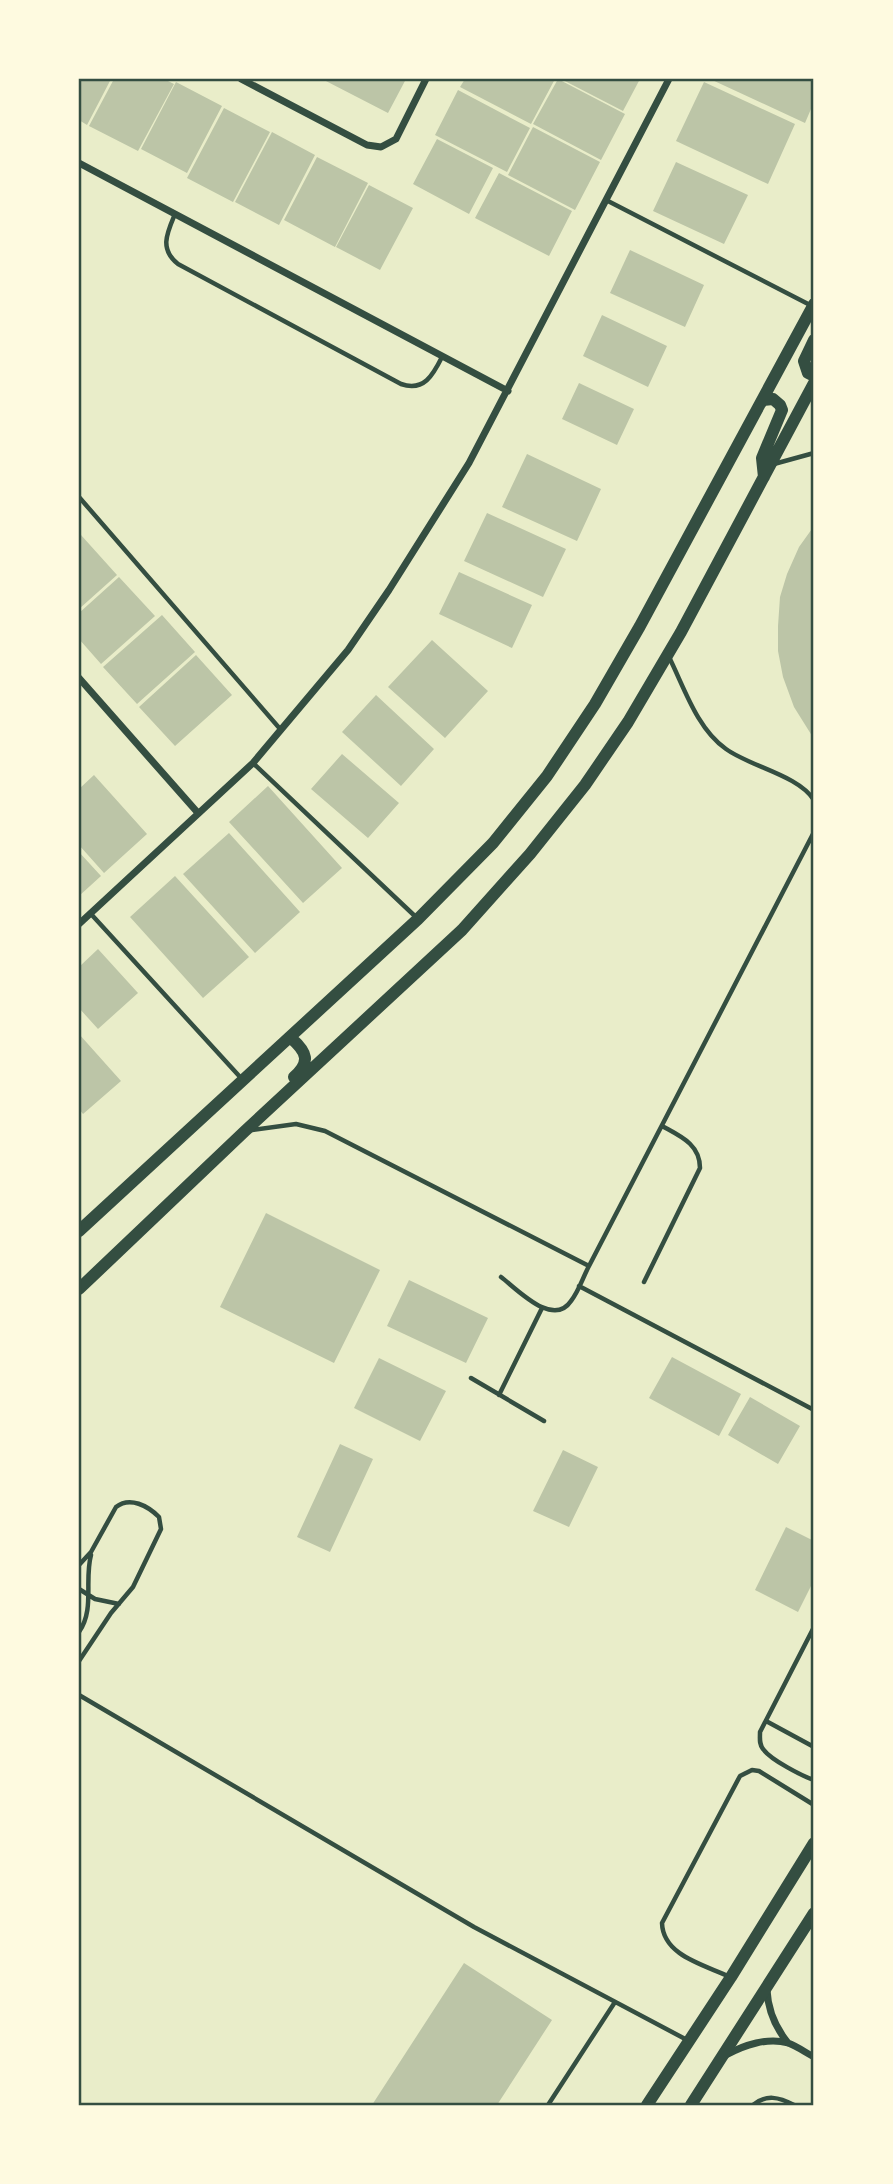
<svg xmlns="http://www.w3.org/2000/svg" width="893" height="2184" font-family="'Alegreya Sans',sans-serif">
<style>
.building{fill:#bcc5a7}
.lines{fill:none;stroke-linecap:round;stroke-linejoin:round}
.service{stroke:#344e41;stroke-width:4.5}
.minor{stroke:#344e41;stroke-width:7}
.tertiary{stroke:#344e41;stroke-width:12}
.secondary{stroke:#344e41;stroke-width:12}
.neatline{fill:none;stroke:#344e41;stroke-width:2.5}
</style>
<rect width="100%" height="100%" fill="#e9edc9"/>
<path class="building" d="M 79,79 L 111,79 L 87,125 L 79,120 Z
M 114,79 L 164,79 L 174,84 L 138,151 L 89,126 Z
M 322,79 L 406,79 L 388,113 Z
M 465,79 L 555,79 L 531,124 L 460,87 Z
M 558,79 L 625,114 L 601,160 L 533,124 Z
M 561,79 L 640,79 L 623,111 Z
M 710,79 L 814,79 L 814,102 L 805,123 Z
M 176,82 L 222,106 L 187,173 L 141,149 Z
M 704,82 L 795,124 L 768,184 L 676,141 Z
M 458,90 L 530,128 L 507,172 L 435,135 Z
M 224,108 L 270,132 L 233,202 L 187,178 Z
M 533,127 L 600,162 L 575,210 L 508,175 Z
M 272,132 L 315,155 L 279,225 L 235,202 Z
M 437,139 L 493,168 L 469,214 L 413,184 Z
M 317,157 L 368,183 L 335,247 L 284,220 Z
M 676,162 L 748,195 L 724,244 L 653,211 Z
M 499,173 L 572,211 L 549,256 L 475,218 Z
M 369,185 L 413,208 L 380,270 L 336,247 Z
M 630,250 L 704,285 L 685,327 L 610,293 Z
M 602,315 L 667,346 L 648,387 L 583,356 Z
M 579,383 L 634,409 L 617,445 L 562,419 Z
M 527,454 L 601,489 L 577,541 L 502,507 Z
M 487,513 L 566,549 L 543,597 L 464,561 Z
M 814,526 L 814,739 L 794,707 L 783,677 L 778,651 L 778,626 L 780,597 L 787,574 L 799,547 Z
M 81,535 L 117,575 L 79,609 L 79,537 Z
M 459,572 L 532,605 L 512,648 L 439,614 Z
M 119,577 L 155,616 L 101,664 L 79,639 L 79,613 Z
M 162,615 L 195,652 L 137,704 L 103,667 Z
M 432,640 L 488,691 L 445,738 L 388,687 Z
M 196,655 L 232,695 L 175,746 L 139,707 Z
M 376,695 L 434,749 L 401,786 L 342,732 Z
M 342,754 L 399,803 L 368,838 L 311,789 Z
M 94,775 L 147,834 L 104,873 L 79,845 L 79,789 Z
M 268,786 L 342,868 L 303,903 L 229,822 Z
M 229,833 L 300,912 L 255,953 L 183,874 Z
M 79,852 L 101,876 L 79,896 Z
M 175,876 L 249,957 L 203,998 L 130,917 Z
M 98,949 L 138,993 L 98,1029 L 79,1008 L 79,967 Z
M 79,1034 L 121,1081 L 83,1114 L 79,1109 Z
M 266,1213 L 380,1270 L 334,1363 L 220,1307 Z
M 409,1280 L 488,1318 L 466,1363 L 387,1326 Z
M 672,1357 L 741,1394 L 719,1436 L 649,1398 Z
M 379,1358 L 446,1391 L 420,1441 L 354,1408 Z
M 750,1397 L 800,1426 L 778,1464 L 728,1435 Z
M 340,1444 L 373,1459 L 330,1552 L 297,1537 Z
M 563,1450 L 598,1467 L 569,1527 L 533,1511 Z
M 786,1527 L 814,1541 L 814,1580 L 798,1612 L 755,1590 Z
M 464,1963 L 552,2020 L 497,2105 L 372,2105 Z"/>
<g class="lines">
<path class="service" d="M 606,200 L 812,306
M 175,214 C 167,233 159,249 178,264 L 401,384 C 424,392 433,375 442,357
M 774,464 L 814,453
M 79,497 L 281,730
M 669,657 C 684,687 697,729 726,749 C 751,767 798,775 814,800
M 253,763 L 418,919
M 91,914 L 241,1078
M 252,1130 L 296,1124 L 325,1131 L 589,1266 L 814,832
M 501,1277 C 517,1289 553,1328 571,1301 C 579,1291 583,1277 589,1266
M 644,1282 L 700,1168 C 700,1144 680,1136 662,1126
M 579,1286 L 814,1410
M 471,1378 L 544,1421
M 499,1395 L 542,1308
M 79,1565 L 91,1552 L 116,1507 C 130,1496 148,1506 159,1517 L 161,1529 L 133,1587 L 111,1613 L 79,1661
M 79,1589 L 95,1599 L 119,1604
M 814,1627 L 760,1732 C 760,1739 759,1744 763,1749 C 771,1760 802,1776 814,1780
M 79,1632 C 95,1609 84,1581 91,1555
M 79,1695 L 474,1927 L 689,2041
M 766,1721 L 814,1747
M 814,1748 L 814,1767
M 730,1977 C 705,1965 663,1956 662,1923 L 740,1776 L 752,1770 L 759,1771 L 814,1805
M 548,2105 L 615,2002
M 753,2105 C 766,2094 779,2097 794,2105"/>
<path class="minor" d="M 241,79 L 367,145 L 381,147 L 396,139 L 426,79
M 79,163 L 508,391
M 79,678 L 198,813
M 79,924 L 253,763 L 348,650 L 389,590 L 469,463 L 669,79
M 767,1990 C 768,2011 775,2027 788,2043
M 726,2055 C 744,2045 768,2037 788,2043 C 797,2046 806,2053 814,2057"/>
<path class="tertiary" d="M 647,2105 L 731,1977 L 814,1843
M 691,2105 L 814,1913"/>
<path class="secondary" d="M 814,340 L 804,361 L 808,373 L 814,376
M 760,404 L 763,400 L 773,399 L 780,405 L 782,410 L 762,458 L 764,477
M 291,1038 C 307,1052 311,1062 294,1077
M 79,1231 L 418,919 L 493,843 L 547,776 L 595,704 L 640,626 L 814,304
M 79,1289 L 245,1131 L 462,930 L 530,854 L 585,785 L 628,722 L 681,632 L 814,383"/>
</g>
<rect width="893" height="2184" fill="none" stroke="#fefae0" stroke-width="161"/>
<rect x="80" y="80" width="732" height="2024" class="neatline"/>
</svg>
